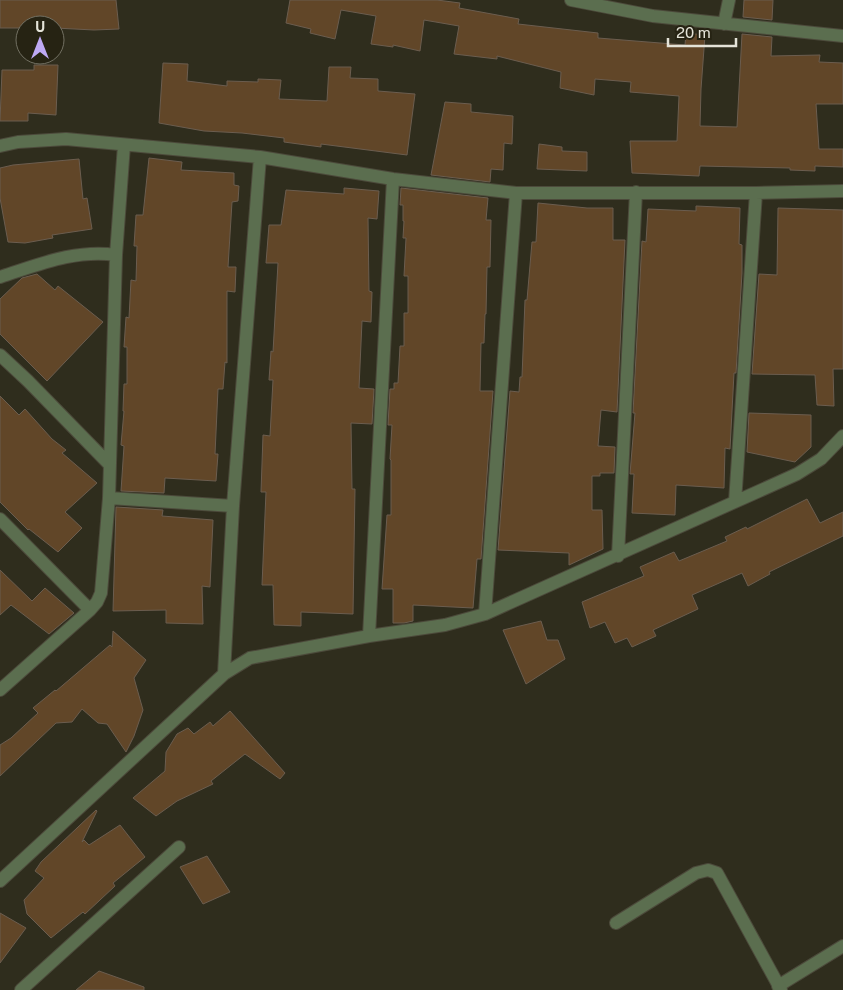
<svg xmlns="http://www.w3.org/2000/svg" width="843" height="990" font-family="'Public Sans',sans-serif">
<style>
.building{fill:#614628;stroke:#6b5d4f}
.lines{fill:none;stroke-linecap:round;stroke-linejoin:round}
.service-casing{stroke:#4c4a3b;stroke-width:14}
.minor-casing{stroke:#4c4a3b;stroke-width:14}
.service{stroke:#5b6e4f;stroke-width:12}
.minor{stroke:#5b6e4f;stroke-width:12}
</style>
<rect width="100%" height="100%" fill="#2f2d1d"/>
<path class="building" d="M 0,0 L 116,0 L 119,29 L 94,30 L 55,28 L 55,25 L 25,25 L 25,28 L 0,28 Z
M 290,0 L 437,0 L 460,3 L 459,8 L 519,19 L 518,24 L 598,33 L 598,38 L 685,45 L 686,33 L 705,35 L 701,89 L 700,126 L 737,127 L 742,34 L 772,37 L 771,56 L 820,55 L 819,62 L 843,63 L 843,104 L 816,104 L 819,149 L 843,149 L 843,167 L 815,166 L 815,171 L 790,170 L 790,168 L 700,166 L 699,176 L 632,173 L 630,141 L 677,141 L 679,96 L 630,92 L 631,82 L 595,79 L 594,95 L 560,88 L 561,72 L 497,56 L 497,59 L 454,54 L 459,26 L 424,20 L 420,51 L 393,45 L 393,47 L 371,44 L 376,16 L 341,10 L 335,39 L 310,33 L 311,29 L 286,23 Z
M 744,0 L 773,0 L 772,20 L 743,17 Z
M 163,63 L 188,64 L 187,81 L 227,86 L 227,81 L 258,82 L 258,79 L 281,80 L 279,99 L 327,101 L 329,67 L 351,67 L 350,78 L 378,79 L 378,91 L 415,94 L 407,155 L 321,144 L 321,147 L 284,142 L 284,138 L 242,133 L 204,131 L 159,123 Z
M 34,65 L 58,65 L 56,115 L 28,113 L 28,121 L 0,121 L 2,70 L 34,70 Z
M 445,102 L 471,104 L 471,112 L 513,116 L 512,144 L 504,143 L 503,170 L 491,169 L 490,182 L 431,175 Z
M 539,144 L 562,147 L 562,151 L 587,152 L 587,171 L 537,169 Z
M 149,158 L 182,162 L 181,170 L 234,173 L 234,185 L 239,186 L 238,201 L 232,202 L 228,267 L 236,267 L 235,292 L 227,291 L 227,363 L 225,362 L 223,389 L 218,389 L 215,454 L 218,454 L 216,481 L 165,478 L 164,493 L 121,491 L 124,446 L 121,445 L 124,411 L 123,411 L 124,384 L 127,384 L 127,347 L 124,347 L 126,317 L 129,318 L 131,280 L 136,281 L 137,246 L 134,246 L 136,215 L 143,215 Z
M 79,159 L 83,199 L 87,198 L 92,229 L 52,235 L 53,238 L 25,243 L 8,242 L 0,198 L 0,168 L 13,165 Z
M 344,188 L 379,191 L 377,219 L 368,218 L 369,291 L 372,292 L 371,322 L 362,321 L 359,388 L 374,389 L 372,424 L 351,423 L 352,489 L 355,489 L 353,614 L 301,612 L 301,626 L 274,625 L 273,585 L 262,585 L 266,492 L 261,492 L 263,435 L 270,436 L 273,380 L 269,380 L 271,351 L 273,352 L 278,263 L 266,263 L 269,225 L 281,225 L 286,190 L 344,194 Z
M 401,188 L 488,198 L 486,220 L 491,220 L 490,267 L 487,267 L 486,314 L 485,314 L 484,343 L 481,343 L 480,391 L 493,391 L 481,559 L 477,559 L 473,608 L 413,605 L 413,621 L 404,623 L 393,623 L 393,589 L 382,589 L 387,515 L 391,515 L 391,460 L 390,459 L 392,425 L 388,425 L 390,389 L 394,389 L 394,383 L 398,383 L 400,346 L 404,346 L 404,313 L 408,313 L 408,276 L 404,276 L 406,238 L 403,238 L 404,221 L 403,221 L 403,205 L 400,205 Z
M 538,203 L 587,208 L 613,208 L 613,240 L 625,240 L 617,412 L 601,410 L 598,446 L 615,447 L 614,473 L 600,473 L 600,476 L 592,476 L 592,510 L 602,510 L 603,549 L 569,565 L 569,553 L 498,550 L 510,391 L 519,392 L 520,377 L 522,377 L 525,300 L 527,300 L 532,242 L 536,242 Z
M 696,206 L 740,208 L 739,244 L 742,245 L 742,273 L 736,373 L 734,373 L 730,449 L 725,448 L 724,488 L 676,485 L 675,515 L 632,513 L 634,474 L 630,474 L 635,413 L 633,413 L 642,241 L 646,242 L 648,209 L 696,211 Z
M 778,208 L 843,210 L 843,369 L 833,369 L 834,406 L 817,405 L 815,375 L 752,374 L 759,274 L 777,275 Z
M 37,274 L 55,290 L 58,286 L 103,322 L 47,381 L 0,334 L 0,299 L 22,278 Z
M 0,396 L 19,415 L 25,409 L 52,439 L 66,450 L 62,453 L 97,483 L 65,512 L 82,528 L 58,552 L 29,529 L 28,530 L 0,502 Z
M 749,413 L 811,415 L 811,447 L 795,462 L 747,452 Z
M 807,499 L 820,523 L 843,512 L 843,536 L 769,572 L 770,574 L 748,586 L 742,573 L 692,595 L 698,609 L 653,630 L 656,636 L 632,647 L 627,638 L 615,643 L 605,622 L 590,628 L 582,602 L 644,576 L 640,567 L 674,552 L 679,561 L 727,541 L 725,537 L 746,527 L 747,529 Z
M 116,507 L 163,510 L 162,516 L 213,520 L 210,587 L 202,586 L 203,624 L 166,623 L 166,610 L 113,611 Z
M 0,570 L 32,601 L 45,588 L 74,613 L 49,634 L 11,605 L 0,615 Z
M 541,621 L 547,640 L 558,640 L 565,659 L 526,684 L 503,630 Z
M 113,631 L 146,660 L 134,678 L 143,710 L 134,736 L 126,752 L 107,724 L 98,723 L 82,709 L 72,722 L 56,723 L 0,776 L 0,745 L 11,738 L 38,713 L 33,708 L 55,690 L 56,691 L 110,645 L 112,647 Z
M 230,711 L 285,773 L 280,779 L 245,754 L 211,781 L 213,784 L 177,801 L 156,816 L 133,798 L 165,771 L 166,752 L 177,734 L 188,728 L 194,734 L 210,722 L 213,726 Z
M 96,810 L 97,811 L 82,842 L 84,840 L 89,845 L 120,825 L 145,857 L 113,883 L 115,886 L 85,914 L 83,912 L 51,938 L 27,914 L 24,900 L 44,878 L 35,871 L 41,862 Z
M 207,856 L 230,892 L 203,904 L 180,867 Z
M 0,913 L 26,928 L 0,963 Z
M 99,971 L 144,987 L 144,990 L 76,990 Z"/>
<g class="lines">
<g class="service-casing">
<path id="service" d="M 778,986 L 843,946"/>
</g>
<g class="minor-casing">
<path id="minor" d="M 571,0 L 653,16 L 843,36
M 724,24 L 729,0
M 0,146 L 18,142 L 66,139 L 260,157 L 393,179 L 516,193 L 756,193 L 843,191
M 0,277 C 38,265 75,249 116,255
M 0,355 L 28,381 L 110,465
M 109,498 L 233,506
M 735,502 L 756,193
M 0,519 L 90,610
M 618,556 L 636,192
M 485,614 L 516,193
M 369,636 L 393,179
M 224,674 L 233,506 L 260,157
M 0,690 L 90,610 L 97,602 L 101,593 L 109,498 L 116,255 L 124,145
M 0,881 L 224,674 L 250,658 L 369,636 L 445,625 L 485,614 L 797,474 L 821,459 L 843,436
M 616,923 L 696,873 L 708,870 L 717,873 L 781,990
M 21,990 L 179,847"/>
</g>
<use href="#service" class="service"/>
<use href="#minor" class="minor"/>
</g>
<g transform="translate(40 40)"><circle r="24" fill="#262313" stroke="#727062"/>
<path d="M0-4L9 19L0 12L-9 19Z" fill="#bea9f4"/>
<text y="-8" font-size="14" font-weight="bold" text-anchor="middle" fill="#e4e3d8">U</text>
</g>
<path d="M668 38v8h68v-8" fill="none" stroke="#e4e3d8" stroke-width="2.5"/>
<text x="676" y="38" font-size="15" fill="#e4e3d8" stroke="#262313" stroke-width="4" paint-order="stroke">20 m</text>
</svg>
